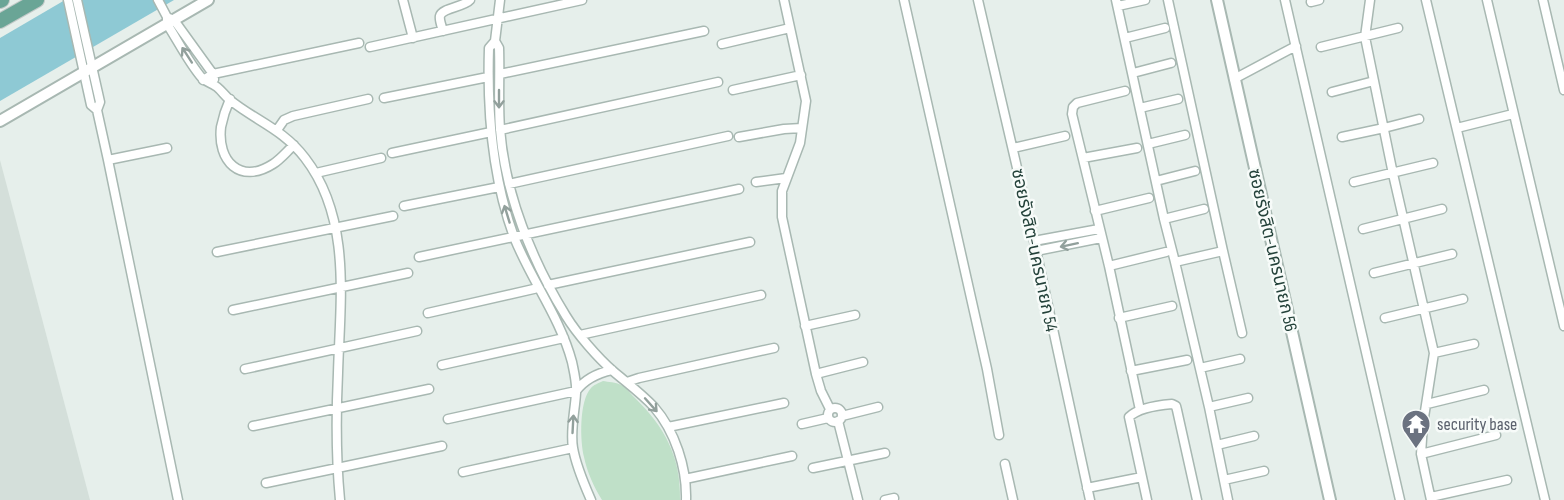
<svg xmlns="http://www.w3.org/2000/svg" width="1564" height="500" font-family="'Sofia Sans Condensed','Noto Sans Thai',sans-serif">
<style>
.built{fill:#d4dfda}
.green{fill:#bfe0c8}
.water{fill:#8ec9d4}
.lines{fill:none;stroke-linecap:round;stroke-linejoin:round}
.minor-casing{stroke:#a8b8b2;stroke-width:11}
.tertiary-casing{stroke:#a8b8b2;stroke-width:14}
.primary-casing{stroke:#c2cac8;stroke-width:16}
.minor{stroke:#fff;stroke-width:8}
.tertiary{stroke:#fff;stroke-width:10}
.primary{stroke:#6aa596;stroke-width:14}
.oneway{stroke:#92a09c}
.labels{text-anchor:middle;stroke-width:5;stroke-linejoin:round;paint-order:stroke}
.street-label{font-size:18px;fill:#24423a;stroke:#f7fbf9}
.worship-label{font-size:18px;fill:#5b616d;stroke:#f7fbf9;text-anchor:start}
</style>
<rect width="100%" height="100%" fill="#e6efeb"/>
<path class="built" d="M 0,160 L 90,500 L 0,500 Z"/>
<path class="green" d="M 603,381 C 608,382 616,382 621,385 C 626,387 630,393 634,397 C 665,427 681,457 680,500 L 602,500 C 594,487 587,472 584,457 C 580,441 579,401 591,388 C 593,385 599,383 603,381 Z"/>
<path class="water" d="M 65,0 L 174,0 L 0,101 L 0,38 Z"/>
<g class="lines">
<g class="minor-casing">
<path id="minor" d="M 68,0 L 91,105 L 97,110
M 77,0 L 100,102 L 97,110 L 108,160 L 178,500
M 158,0 L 167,17 L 167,24 C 178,41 189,63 202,78 C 206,82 212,83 217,87 C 222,91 225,96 230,100 C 256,121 283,129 305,158 C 352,219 340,301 338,373 C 336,415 336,458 340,500
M 403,0 L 413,38
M 500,0 L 495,41 L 499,48 C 500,75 498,102 500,129 C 505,194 532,261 566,316 C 577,334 598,358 613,371 C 627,383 642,394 654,407 C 675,431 687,468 686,500
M 784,0 L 806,101 L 800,143 L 782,191 L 782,217 L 816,374 L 821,391 L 830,409
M 904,0 L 987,369 L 999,435
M 978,0 L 1034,241 L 1090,500
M 1116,0 L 1164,219 L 1175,262
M 1168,0 L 1223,251 L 1175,262 L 1209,407 L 1228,500
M 1285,0 L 1400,500
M 1370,0 L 1365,37 L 1393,174 L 1434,353 L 1423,424 L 1421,454 L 1431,500
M 1426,0 L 1545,500
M 1487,0 L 1564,326
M 1543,0 L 1564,90
M 1311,2 L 1319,0
M 1118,6 L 1145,0
M 169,18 L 174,20 L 213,74 L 214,79
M 443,31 C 442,27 439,20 440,16 C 442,8 464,7 470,0
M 1125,38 L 1165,28
M 495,41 L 489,48 C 487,112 492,177 514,237 C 531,280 560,317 572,362 C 574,372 577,383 576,393 C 575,411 570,430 573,448 C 576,466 584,484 591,500
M 722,44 L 790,28
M 370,47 L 582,0
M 1321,47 L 1398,28
M 1133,73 L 1171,63
M 500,74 L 704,31
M 1234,79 L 1296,46
M 203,80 L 213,74 L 359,43
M 733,90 L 801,75
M 1125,91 L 1077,103 L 1073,107 L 1072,114 L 1109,266 L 1140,410
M 1332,92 L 1374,81
M 384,98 L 488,77
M 230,99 C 226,108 223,117 221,127 C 217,161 240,185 273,164 C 281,159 287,151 294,145
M 1140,108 L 1178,99
M 1457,128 L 1513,114
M 277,130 L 284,120 L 293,116 L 368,99
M 500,130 L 718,82
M 739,137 L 784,129 L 802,128
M 1342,137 L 1384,128 L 1419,119
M 1148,144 L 1185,135
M 1013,148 L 1065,136
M 392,153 L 491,132
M 1083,158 L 1137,148
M 108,160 L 167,148
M 316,173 L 381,158
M 1156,181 L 1195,171
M 756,182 L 786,178
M 1354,182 L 1433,163
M 509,184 L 728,136
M 404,206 L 499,187
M 1095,211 L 1149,198
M 1164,219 L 1204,209
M 1363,229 L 1442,209
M 1034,241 L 1099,229
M 1036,251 L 1101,238
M 1223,251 L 1242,333
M 217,252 L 393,216
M 419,257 L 739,189
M 1109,266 L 1166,252
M 1374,273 L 1452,254
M 548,285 L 750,242
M 233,310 L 408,273
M 428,313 L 538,288
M 1119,318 L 1172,306
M 1385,318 L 1463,299
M 805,326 L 855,315
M 580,335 L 761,295
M 1434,353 L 1474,344
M 442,365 L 564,338
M 1200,368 L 1240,359
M 245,369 L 417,331
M 1131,371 L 1187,360
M 816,374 L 863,362
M 627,382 L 639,378 L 774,348
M 1427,404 L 1484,390
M 1209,407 L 1248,398
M828 415a7 7 0 1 1 14 0a7 7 0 1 1-14 0Z
M 842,416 L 878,407
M 448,419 L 576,391 C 585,379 598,373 612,370
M 838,421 L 858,500
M 802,424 L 828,418
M 253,426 L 429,389
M 668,427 L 784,403
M 1217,445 L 1254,436
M 1421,454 L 1496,435
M 1005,464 L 1013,500
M 813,468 L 885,453
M 463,472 L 573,448
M 685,479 L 792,456
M 1224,480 L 1264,471
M 266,483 L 442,446
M 1087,488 L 1142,477
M 1431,497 L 1507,480
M 885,500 L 894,498
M 1147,500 L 1129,417 C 1138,408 1160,405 1172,404 L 1176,406 L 1177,410 L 1197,500"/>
</g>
<g class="tertiary-casing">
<path id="tertiary" d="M 1217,0 L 1330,500
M 0,121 L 208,0"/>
</g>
<g class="primary-casing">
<path id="primary" d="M 0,1 L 2,0
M 0,21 L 37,0"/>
</g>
<use href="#minor" class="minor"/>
<use href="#tertiary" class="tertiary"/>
<use href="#primary" class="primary"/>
</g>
<defs><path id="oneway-shaft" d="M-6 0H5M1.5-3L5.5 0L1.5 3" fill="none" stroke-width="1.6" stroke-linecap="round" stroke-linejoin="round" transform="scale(1.5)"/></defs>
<g class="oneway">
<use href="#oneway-shaft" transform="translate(187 55) rotate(-123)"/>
<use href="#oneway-shaft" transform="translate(499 99) rotate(90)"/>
<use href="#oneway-shaft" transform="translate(507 214) rotate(-107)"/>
<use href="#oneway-shaft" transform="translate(1069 245) rotate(168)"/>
<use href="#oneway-shaft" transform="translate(651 405) rotate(48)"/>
<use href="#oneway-shaft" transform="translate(573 424) rotate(-87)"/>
</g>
<defs>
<g id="temple-pin" transform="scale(1.5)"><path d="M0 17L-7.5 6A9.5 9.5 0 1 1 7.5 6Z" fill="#6b7280" stroke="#f7fbf9"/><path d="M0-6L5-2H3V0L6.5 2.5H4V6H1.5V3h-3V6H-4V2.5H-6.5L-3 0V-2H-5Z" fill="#fff"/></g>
</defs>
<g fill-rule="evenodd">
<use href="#temple-pin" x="1416" y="424"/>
</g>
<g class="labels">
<g class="street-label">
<text transform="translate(1035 250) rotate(78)" y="6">ซอยรังสิต-นครนายก 54</text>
<text transform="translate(1273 250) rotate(77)" y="6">ซอยรังสิต-นครนายก 56</text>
</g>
<g class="worship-label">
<text x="1437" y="430">security base</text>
</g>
</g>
</svg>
